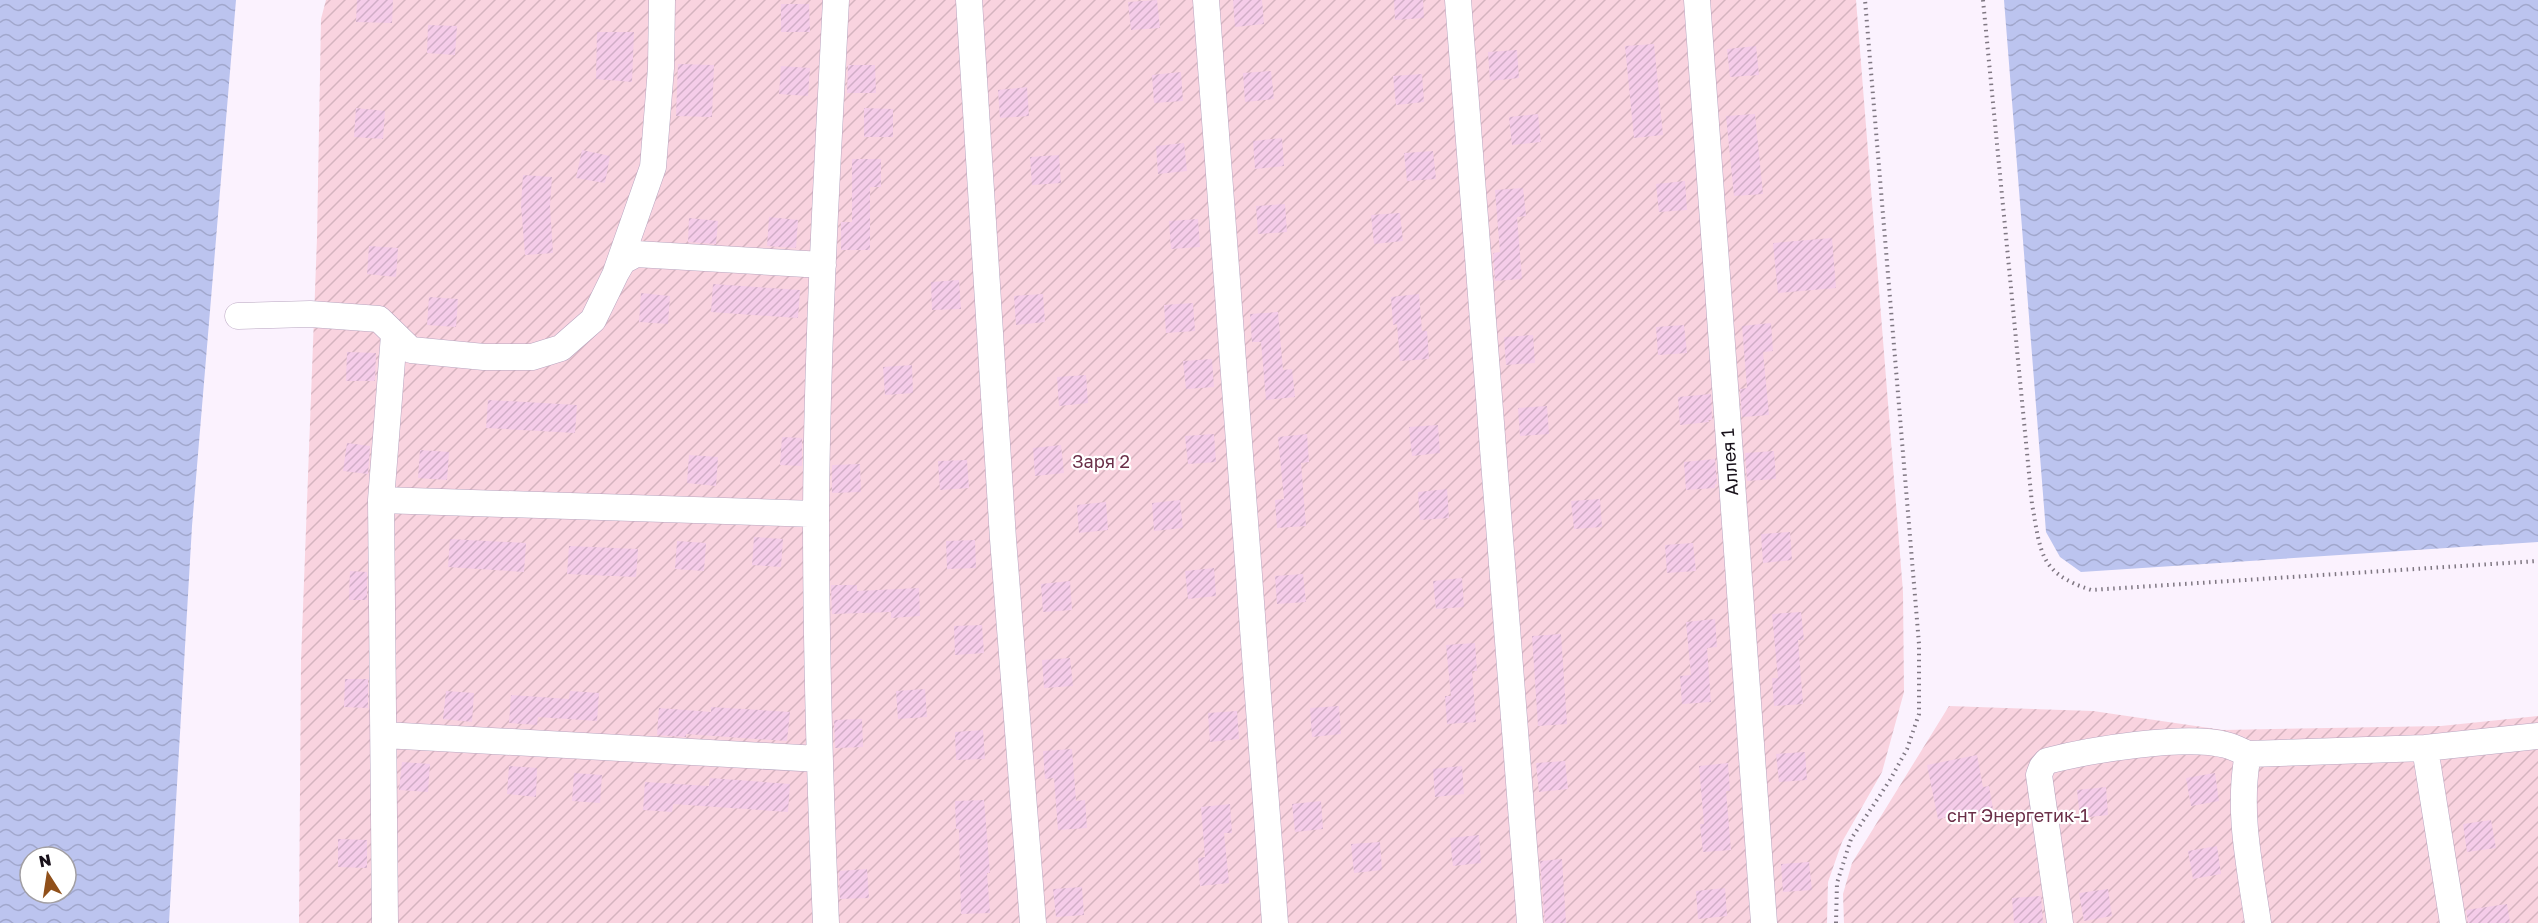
<svg xmlns="http://www.w3.org/2000/svg" width="2538" height="923" font-family="'Golos Text',sans-serif">
<style>
.garden{fill:url(#garden-furrows)}
.water{fill:url(#water-waves);fill-rule:evenodd}
.building{fill:url(#building-hatch)}
.lines{fill:none;stroke-linecap:round;stroke-linejoin:round}
.minor-casing{stroke:#b8a5c0;stroke-width:27}
.path{stroke:#7f7782;stroke-width:4;stroke-dasharray:1.5 4.5;stroke-linecap:butt}
.minor{stroke:#fff;stroke-width:26}
.labels{text-anchor:middle;stroke-width:4.5;stroke-linejoin:round;paint-order:stroke}
.park-label{font-size:18px;fill:#6b2f48;stroke:#fff}
.street-label{font-size:18px;fill:#171019;stroke:#fff}
</style>
<defs>
<pattern id="garden-furrows" width="10" height="10" patternUnits="userSpaceOnUse" patternTransform="scale(1.5)"><rect width="10" height="10" fill="#f9d3df"/><path d="M-1 1l2-2M0 10L10 0M9 11l2-2" fill="none" stroke="#d5b4bf"/></pattern>
<pattern id="water-waves" width="16" height="10" patternUnits="userSpaceOnUse" patternTransform="scale(1.5)"><rect width="16" height="10" fill="#bcc4ef"/><path d="M0 5q4-4 8 0t8 0" fill="none" stroke="#a1a7cc"/></pattern>
<pattern id="building-hatch" width="6" height="6" patternUnits="userSpaceOnUse" patternTransform="scale(1.5)"><rect width="6" height="6" fill="#f5cce9"/><path d="M-1 1l2-2M0 6l6-6M5 7l2-2" fill="none" stroke="#d1aec7"/></pattern>
</defs>
<rect width="100%" height="100%" fill="#fbf2fe"/>
<path class="garden" d="M 326,0 L 1856,0 L 1903,592 L 1904,692 L 1882,772 L 1842,842 L 1828,882 L 1827,923 L 299,923 L 301,661 L 317,238 L 321,19 Z
M 1949,706 L 2093,711 L 2223,730 L 2441,726 L 2538,716 L 2538,923 L 1844,923 L 1843,894 L 1852,863 Z"/>
<path class="water" d="M 0,0 L 236,0 L 192,526 L 169,923 L 0,923 ZM 30,857 L 66,857 L 66,893 L 30,893 Z
M 2004,0 L 2538,0 L 2538,542 L 2081,572 L 2060,557 L 2046,532 Z"/>
<path class="building" d="M 357,0 L 393,0 L 392,23 L 356,22 Z
M 1157,0 L 1160,28 L 1131,30 L 1128,2 Z
M 1233,0 L 1262,0 L 1264,24 L 1235,27 Z
M 1394,0 L 1423,0 L 1424,18 L 1395,20 Z
M 781,4 L 809,4 L 810,32 L 781,32 Z
M 428,25 L 457,26 L 455,55 L 427,53 Z
M 597,32 L 634,32 L 632,82 L 596,79 Z
M 1654,44 L 1663,135 L 1634,138 L 1625,46 Z
M 1756,46 L 1759,75 L 1730,77 L 1727,49 Z
M 1517,50 L 1519,78 L 1490,81 L 1488,52 Z
M 678,64 L 714,65 L 712,117 L 676,116 Z
M 848,65 L 875,65 L 876,93 L 847,93 Z
M 781,66 L 810,68 L 808,96 L 779,94 Z
M 1271,71 L 1274,99 L 1245,102 L 1243,73 Z
M 1181,72 L 1183,101 L 1154,103 L 1152,75 Z
M 1422,74 L 1424,102 L 1396,105 L 1393,76 Z
M 1027,87 L 1029,116 L 1000,118 L 998,90 Z
M 356,108 L 385,111 L 383,139 L 354,137 Z
M 864,108 L 893,109 L 893,137 L 864,137 Z
M 1538,114 L 1541,142 L 1512,145 L 1509,117 Z
M 1755,114 L 1763,194 L 1734,196 L 1726,116 Z
M 1282,138 L 1284,166 L 1255,169 L 1253,141 Z
M 1184,143 L 1187,171 L 1158,174 L 1156,146 Z
M 582,150 L 610,156 L 605,183 L 576,178 Z
M 1433,151 L 1436,179 L 1407,181 L 1404,153 Z
M 1059,155 L 1061,183 L 1032,185 L 1030,157 Z
M 852,159 L 881,159 L 881,187 L 870,187 L 870,250 L 841,250 L 841,222 L 852,222 Z
M 523,175 L 552,177 L 550,206 L 553,253 L 525,255 L 521,205 Z
M 1685,181 L 1687,210 L 1659,212 L 1656,184 Z
M 1523,188 L 1526,216 L 1517,217 L 1522,279 L 1495,281 L 1493,253 L 1500,252 L 1495,190 Z
M 1285,204 L 1287,232 L 1258,234 L 1256,206 Z
M 1400,213 L 1403,241 L 1374,244 L 1371,215 Z
M 769,217 L 798,220 L 796,248 L 767,246 Z
M 689,218 L 718,221 L 716,244 L 688,242 Z
M 1198,219 L 1200,247 L 1171,249 L 1169,221 Z
M 1832,238 L 1836,288 L 1778,293 L 1773,243 Z
M 369,246 L 398,248 L 396,277 L 367,274 Z
M 959,280 L 961,309 L 932,310 L 931,282 Z
M 713,284 L 800,290 L 798,318 L 711,312 Z
M 641,293 L 670,296 L 668,324 L 639,322 Z
M 1043,294 L 1045,322 L 1016,325 L 1014,296 Z
M 1419,294 L 1422,331 L 1427,331 L 1429,359 L 1400,361 L 1397,324 L 1393,325 L 1391,297 Z
M 429,297 L 458,299 L 456,327 L 427,325 Z
M 1193,303 L 1195,331 L 1166,333 L 1164,305 Z
M 1278,312 L 1283,370 L 1292,369 L 1295,397 L 1266,400 L 1261,342 L 1252,342 L 1250,314 Z
M 1771,323 L 1773,351 L 1763,352 L 1769,415 L 1742,417 L 1740,389 L 1747,388 L 1742,326 Z
M 1684,325 L 1687,353 L 1658,355 L 1656,327 Z
M 1533,335 L 1535,363 L 1506,365 L 1504,337 Z
M 347,352 L 376,353 L 375,381 L 346,381 Z
M 1212,359 L 1214,387 L 1186,389 L 1183,361 Z
M 912,365 L 913,393 L 885,395 L 883,367 Z
M 1086,375 L 1088,403 L 1059,406 L 1057,377 Z
M 1711,394 L 1712,420 L 1708,420 L 1709,422 L 1680,425 L 1678,397 Z
M 488,400 L 577,405 L 575,433 L 486,428 Z
M 1547,406 L 1549,434 L 1520,436 L 1518,408 Z
M 1438,425 L 1440,453 L 1412,456 L 1409,427 Z
M 1214,434 L 1216,462 L 1188,464 L 1185,436 Z
M 1307,434 L 1309,462 L 1301,463 L 1306,526 L 1277,528 L 1275,500 L 1284,499 L 1278,437 Z
M 782,437 L 802,438 L 802,466 L 780,465 Z
M 347,443 L 370,446 L 368,474 L 343,471 Z
M 1061,445 L 1064,473 L 1035,476 L 1033,448 Z
M 420,450 L 449,452 L 447,480 L 418,478 Z
M 1774,451 L 1776,479 L 1747,481 L 1745,453 Z
M 689,455 L 718,457 L 716,486 L 687,483 Z
M 1715,459 L 1717,484 L 1715,484 L 1715,488 L 1686,490 L 1684,462 Z
M 967,460 L 969,488 L 940,490 L 938,461 Z
M 860,464 L 861,492 L 832,493 L 832,465 Z
M 1447,489 L 1449,518 L 1420,520 L 1418,492 Z
M 1600,499 L 1602,527 L 1574,529 L 1571,501 Z
M 1180,500 L 1183,528 L 1154,531 L 1152,503 Z
M 1106,502 L 1108,530 L 1079,533 L 1077,505 Z
M 1790,532 L 1792,560 L 1763,563 L 1761,534 Z
M 754,537 L 783,539 L 781,567 L 752,565 Z
M 450,539 L 526,543 L 524,572 L 448,567 Z
M 975,540 L 976,568 L 947,569 L 946,541 Z
M 677,541 L 706,543 L 704,571 L 675,569 Z
M 1693,543 L 1696,571 L 1667,573 L 1665,545 Z
M 569,546 L 638,549 L 636,577 L 567,574 Z
M 1214,568 L 1216,596 L 1188,599 L 1185,571 Z
M 350,571 L 367,572 L 367,600 L 349,600 Z
M 1303,574 L 1306,602 L 1277,604 L 1275,576 Z
M 1462,578 L 1464,607 L 1436,609 L 1433,581 Z
M 1070,581 L 1072,610 L 1043,612 L 1041,584 Z
M 831,585 L 857,585 L 857,591 L 919,588 L 920,616 L 891,618 L 891,612 L 832,614 Z
M 1801,612 L 1804,640 L 1798,640 L 1803,704 L 1774,706 L 1772,678 L 1778,678 L 1772,614 Z
M 1715,619 L 1717,647 L 1707,648 L 1711,702 L 1682,704 L 1680,676 L 1691,675 L 1686,622 Z
M 982,625 L 984,653 L 955,655 L 954,626 Z
M 1561,634 L 1567,724 L 1538,726 L 1532,636 Z
M 1475,643 L 1477,671 L 1472,671 L 1476,722 L 1447,724 L 1445,696 L 1451,696 L 1446,645 Z
M 1070,658 L 1073,686 L 1044,688 L 1042,660 Z
M 345,679 L 368,679 L 368,708 L 344,707 Z
M 925,689 L 927,717 L 898,719 L 896,691 Z
M 446,691 L 474,693 L 472,722 L 443,719 Z
M 570,691 L 599,693 L 597,721 L 538,717 L 537,725 L 509,723 L 511,695 L 569,699 Z
M 1339,706 L 1341,734 L 1312,737 L 1310,708 Z
M 711,707 L 790,712 L 787,741 L 686,734 L 686,737 L 657,735 L 659,708 L 711,712 Z
M 1237,711 L 1239,739 L 1210,742 L 1208,713 Z
M 862,719 L 863,747 L 835,748 L 834,720 Z
M 983,730 L 985,759 L 956,760 L 955,732 Z
M 1072,749 L 1076,801 L 1085,800 L 1087,828 L 1058,830 L 1054,778 L 1045,779 L 1043,751 Z
M 1805,752 L 1807,780 L 1779,782 L 1776,754 Z
M 1977,755 L 1983,787 L 1989,786 L 1993,809 L 1938,819 L 1927,765 Z
M 1565,761 L 1568,789 L 1539,792 L 1536,763 Z
M 402,762 L 430,764 L 428,792 L 399,790 Z
M 1728,763 L 1730,791 L 1726,791 L 1731,850 L 1703,852 L 1700,824 L 1704,824 L 1699,766 Z
M 509,766 L 537,768 L 536,797 L 507,794 Z
M 1462,766 L 1464,794 L 1435,797 L 1433,769 Z
M 574,773 L 602,775 L 600,803 L 572,801 Z
M 2215,773 L 2219,801 L 2191,806 L 2186,778 Z
M 710,778 L 790,784 L 788,812 L 673,804 L 672,812 L 643,810 L 645,782 L 709,786 Z
M 2106,787 L 2108,815 L 2080,818 L 2077,790 Z
M 984,800 L 990,873 L 987,873 L 990,913 L 961,914 L 959,829 L 956,829 L 955,801 Z
M 1321,801 L 1323,829 L 1295,832 L 1292,804 Z
M 1230,804 L 1232,833 L 1224,833 L 1229,883 L 1200,886 L 1198,858 L 1205,857 L 1201,807 Z
M 2491,820 L 2496,848 L 2467,852 L 2463,824 Z
M 1479,835 L 1481,863 L 1453,866 L 1450,838 Z
M 338,839 L 367,840 L 367,868 L 338,867 Z
M 1380,842 L 1382,870 L 1354,873 L 1351,844 Z
M 2217,846 L 2221,874 L 2193,879 L 2188,851 Z
M 1562,859 L 1566,923 L 1545,923 L 1540,861 Z
M 1809,862 L 1812,890 L 1783,892 L 1781,864 Z
M 867,869 L 869,898 L 840,899 L 839,871 Z
M 1082,887 L 1084,915 L 1056,917 L 1053,889 Z
M 1725,888 L 1727,916 L 1698,919 L 1696,891 Z
M 2108,889 L 2112,916 L 2084,921 L 2079,893 Z
M 2041,896 L 2043,923 L 2014,923 L 2012,898 Z
M 2507,904 L 2510,923 L 2468,923 L 2466,910 Z"/>
<g class="lines">
<g class="minor-casing">
<path id="minor" d="M 969,0 L 1003,539 L 1033,923
M 1206,0 L 1275,923
M 1458,0 L 1530,923
M 1697,0 L 1764,923
M 616,273 L 623,261 L 636,254 L 823,265
M 238,316 L 310,314 L 379,319 L 411,350 L 484,357 L 532,357 L 561,348 L 593,320 L 615,275 L 653,167 L 661,68 L 662,0
M 381,500 L 816,514
M 384,735 L 819,759
M 2425,748 L 2453,923
M 2248,754 C 2237,811 2250,867 2258,923
M 385,923 L 381,500 L 394,335
M 826,923 C 820,787 816,651 816,515 C 817,343 827,171 836,0
M 2060,923 L 2039,775 L 2042,767 L 2047,761 C 2090,750 2185,734 2226,745 C 2234,747 2241,751 2248,754 L 2425,748 L 2538,736"/>
</g>
<path class="path" d="M 1983,0 L 2032,504 C 2041,553 2039,573 2091,590 L 2538,561
M 1836,923 L 1837,883 L 1851,839 L 1890,780 L 1907,749 L 1919,714 L 1919,644 L 1865,0"/>
<use href="#minor" class="minor"/>
</g>
<g class="labels">
<g class="park-label">
<text x="1101" y="468">Заря 2</text>
<text x="2018" y="822">снт Энергетик-1</text>
</g>
<g class="street-label">
<text transform="translate(1730 462) rotate(-94)" y="6">Аллея 1</text>
</g>
</g>
<g transform="translate(48 875) rotate(348)"><circle r="28" fill="#ffffff" stroke="#a29fa3" stroke-width="1.5"/>
<path d="M0-4.5L10 22L0 15L-10 22Z" fill="#90501a"/>
<text y="-9" font-size="16" font-weight="bold" text-anchor="middle" fill="#171019">N</text>
</g>
</svg>
